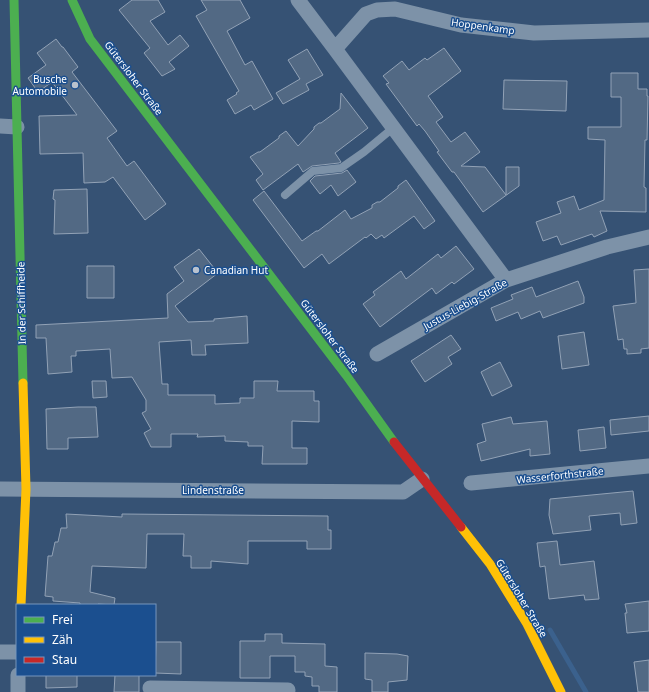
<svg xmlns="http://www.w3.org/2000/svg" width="649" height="692" font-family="'Noto Sans',sans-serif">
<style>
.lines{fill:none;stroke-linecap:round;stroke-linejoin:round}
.stream{stroke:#3b618d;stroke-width:5}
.building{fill:#526984;stroke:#92a2b6}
.lane{stroke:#7d92a8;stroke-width:8}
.street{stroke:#7d92a8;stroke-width:15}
.fast{stroke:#4caf50;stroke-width:9}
.slow{stroke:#ffc107;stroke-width:9}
.jam{stroke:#c62828;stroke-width:9}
.poi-dot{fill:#b9c2ce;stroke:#1b4f8f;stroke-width:1.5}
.labels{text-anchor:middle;stroke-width:3;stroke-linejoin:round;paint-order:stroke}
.street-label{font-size:10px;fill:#fff;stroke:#1b4f8f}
.poi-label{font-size:10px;fill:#fff;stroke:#1b4f8f;text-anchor:end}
</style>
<rect width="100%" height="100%" fill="#365274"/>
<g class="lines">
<path class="stream" d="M 550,630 L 586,692"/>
</g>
<path class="building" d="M 132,0 L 158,0 L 165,12 L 150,21 L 168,45 L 180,35 L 189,46 L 169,62 L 175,69 L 162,76 L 144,53 L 150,48 L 119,10 Z
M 201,0 L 240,0 L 250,18 L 227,31 L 245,65 L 252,61 L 273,99 L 254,110 L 251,105 L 235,114 L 227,100 L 237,94 L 236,93 L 239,91 L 196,16 L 207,10 Z
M 56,39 L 62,47 L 63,47 L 78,67 L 72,72 L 117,131 L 107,138 L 127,166 L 134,161 L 166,204 L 145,220 L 113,177 L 105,182 L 84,183 L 83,153 L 40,154 L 39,116 L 77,115 L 52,82 L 38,92 L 28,78 L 46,65 L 37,53 Z
M 444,48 L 461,71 L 428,96 L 443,117 L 436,122 L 451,142 L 465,132 L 480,152 L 461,166 L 485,167 L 506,195 L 506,167 L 519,167 L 519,186 L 483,212 L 454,172 L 452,172 L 437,152 L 439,151 L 425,131 L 419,124 L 417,126 L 386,84 L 389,83 L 383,76 L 402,61 L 409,70 L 425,58 L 427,60 Z
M 307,49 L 323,75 L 306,84 L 309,90 L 283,104 L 276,93 L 300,79 L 288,60 Z
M 611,73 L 638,73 L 638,89 L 647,89 L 647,96 L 648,96 L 647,140 L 645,140 L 644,187 L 646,188 L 646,212 L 600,211 L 607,231 L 594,237 L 592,234 L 561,245 L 557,236 L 543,241 L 536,222 L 561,213 L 557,202 L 574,196 L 579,210 L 604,200 L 605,140 L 588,139 L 588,127 L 621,127 L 621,97 L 611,97 Z
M 504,80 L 567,81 L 566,111 L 503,109 Z
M 341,93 L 368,128 L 335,153 L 341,162 L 339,163 L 312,166 L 303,172 L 298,164 L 263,190 L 256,180 L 263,174 L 250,157 L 258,152 L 260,152 L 279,138 L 279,136 L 286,131 L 298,146 L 314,129 L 314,127 L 319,123 L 321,123 L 340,109 Z
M 347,170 L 356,182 L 338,196 L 331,185 L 320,194 L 310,181 L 315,176 L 342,173 Z
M 406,180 L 435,221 L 424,229 L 414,216 L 384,238 L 382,235 L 376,239 L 371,234 L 366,238 L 365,237 L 329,264 L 322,254 L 304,268 L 253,200 L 264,191 L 302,241 L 316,231 L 318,231 L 345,210 L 351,219 L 372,208 L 372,205 L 377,202 L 380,202 L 398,188 L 398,186 Z
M 87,189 L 88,233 L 54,234 L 55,200 L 53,199 L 54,190 Z
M 456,246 L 474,269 L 454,284 L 452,282 L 436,294 L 432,288 L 380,327 L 363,304 L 375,295 L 373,292 L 401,271 L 406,279 L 438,254 L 441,258 Z
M 199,249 L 218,273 L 175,306 L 188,322 L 214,321 L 214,319 L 247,316 L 248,343 L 205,345 L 206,355 L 192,355 L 191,340 L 159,342 L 162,384 L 168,384 L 168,395 L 215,395 L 215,404 L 240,403 L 240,398 L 254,398 L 254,381 L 278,381 L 277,391 L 314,391 L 314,401 L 319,401 L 319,422 L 292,421 L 292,448 L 307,448 L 307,464 L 262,464 L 263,446 L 248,446 L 248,442 L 225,441 L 225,436 L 197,437 L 198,434 L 171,434 L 171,447 L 151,447 L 144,433 L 151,429 L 142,413 L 146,411 L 146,400 L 132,377 L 112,378 L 110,349 L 76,351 L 76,356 L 71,356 L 72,372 L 48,374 L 46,338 L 36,338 L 36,325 L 168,318 L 167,294 L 184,281 L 174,267 Z
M 87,266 L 114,266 L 114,298 L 87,298 Z
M 649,269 L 649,348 L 641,349 L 641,353 L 627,354 L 627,349 L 624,349 L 623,339 L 618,340 L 613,306 L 636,303 L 634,270 Z
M 578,281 L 584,297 L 584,303 L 543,318 L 540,311 L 521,319 L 518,312 L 496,321 L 491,308 L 513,299 L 511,295 L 532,287 L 536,297 Z
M 584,332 L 589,365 L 562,369 L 558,336 Z
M 451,335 L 461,349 L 448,357 L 452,364 L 425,382 L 411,361 Z
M 500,362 L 512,386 L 492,396 L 481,372 Z
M 92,381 L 106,381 L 107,397 L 93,398 Z
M 78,407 L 96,407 L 98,437 L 68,438 L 68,449 L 47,449 L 46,409 Z
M 649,416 L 649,431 L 611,435 L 610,420 Z
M 511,417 L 513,424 L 547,421 L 550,454 L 530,456 L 530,449 L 481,461 L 477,444 L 486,441 L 482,424 Z
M 604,427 L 606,448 L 580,451 L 578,430 Z
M 633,491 L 637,523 L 621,525 L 620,513 L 589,516 L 591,530 L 553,534 L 549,515 L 550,499 Z
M 66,514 L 122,517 L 122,514 L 328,516 L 328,530 L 331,530 L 331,549 L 307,549 L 307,541 L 248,541 L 248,564 L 211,561 L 211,568 L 191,568 L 191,556 L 183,556 L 184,534 L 147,534 L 146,568 L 92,566 L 90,592 L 115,598 L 114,605 L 98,604 L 97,605 L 80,605 L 80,603 L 53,601 L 53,597 L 45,596 L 48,556 L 52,556 L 55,542 L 58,542 L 61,528 L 67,528 Z
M 557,541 L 560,565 L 594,561 L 599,599 L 585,600 L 584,595 L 549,599 L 545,566 L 540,567 L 537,543 Z
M 649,601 L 649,631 L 627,633 L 625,613 L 627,613 L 625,604 Z
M 265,634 L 282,634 L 282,643 L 325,644 L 325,666 L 337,667 L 337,692 L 319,692 L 319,686 L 312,686 L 312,677 L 305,676 L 305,672 L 295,672 L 295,656 L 270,656 L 270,678 L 240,678 L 240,641 L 265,641 Z
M 156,642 L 181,642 L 181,674 L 155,673 Z
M 365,653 L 397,654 L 408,656 L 407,680 L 388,682 L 388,692 L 372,692 L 372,680 L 365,679 Z
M 649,660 L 649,692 L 638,692 L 634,662 Z
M 46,675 L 77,675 L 77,687 L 46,688 Z
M 115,675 L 139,675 L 139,692 L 114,692 Z"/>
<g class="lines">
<path class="lane" d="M 285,195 L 313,171 L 341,168 L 364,152 L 393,128"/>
<path class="street" d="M 298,0 L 335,49 L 506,280
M 335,49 L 366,14 L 377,10 L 395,9 L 461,25 L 534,33 L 649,30
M 0,126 L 17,127
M 377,354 L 506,280 L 607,247 L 649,237
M 471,483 L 649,466
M 0,489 L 403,492 L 422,479
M 0,652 L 17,652
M 150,688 L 288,690
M 18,692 L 18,675"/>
<path class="fast" d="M 14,0 L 23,383
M 72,0 L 90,39 L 346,375 L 394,442"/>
<path class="slow" d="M 461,527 L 490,564 L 527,624 L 561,692
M 21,605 L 26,489 L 23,383"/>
<path class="jam" d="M 394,442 L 461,527"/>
</g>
<g class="poi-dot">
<circle cx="75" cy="85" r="4"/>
<circle cx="196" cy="270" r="4"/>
</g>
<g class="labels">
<g class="street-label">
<text transform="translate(483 26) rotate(8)" y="4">Hoppenkamp</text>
<text transform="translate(134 78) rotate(53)" y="4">Gütersloher Straße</text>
<text transform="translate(21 303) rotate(-91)" y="4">In der Schiffheide</text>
<text transform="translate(465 304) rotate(-29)" y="4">Justus-Liebig-Straße</text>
<text transform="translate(330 336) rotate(53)" y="4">Gütersloher Straße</text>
<text transform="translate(560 475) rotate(-6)" y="4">Wasserforthstraße</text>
<text x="213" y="494">Lindenstraße</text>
<text transform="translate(522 598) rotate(59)" y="4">Gütersloher Straße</text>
</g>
<g class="poi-label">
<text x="67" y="83">Busche<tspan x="67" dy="12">Automobile</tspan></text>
<text x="204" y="274" text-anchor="start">Canadian Hut</text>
</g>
</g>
<rect x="16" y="604" width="140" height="72" fill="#1b4f8f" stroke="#7695bc"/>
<rect x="24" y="617" width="20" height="6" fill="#4caf50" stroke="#7695bc"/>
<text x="52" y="624" font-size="12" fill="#ffffff">Frei</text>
<rect x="24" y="637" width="20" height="6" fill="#ffc107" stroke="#7695bc"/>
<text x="52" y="644" font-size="12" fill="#ffffff">Zäh</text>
<rect x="24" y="657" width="20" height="6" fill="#c62828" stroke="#7695bc"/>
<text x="52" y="664" font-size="12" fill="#ffffff">Stau</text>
</svg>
